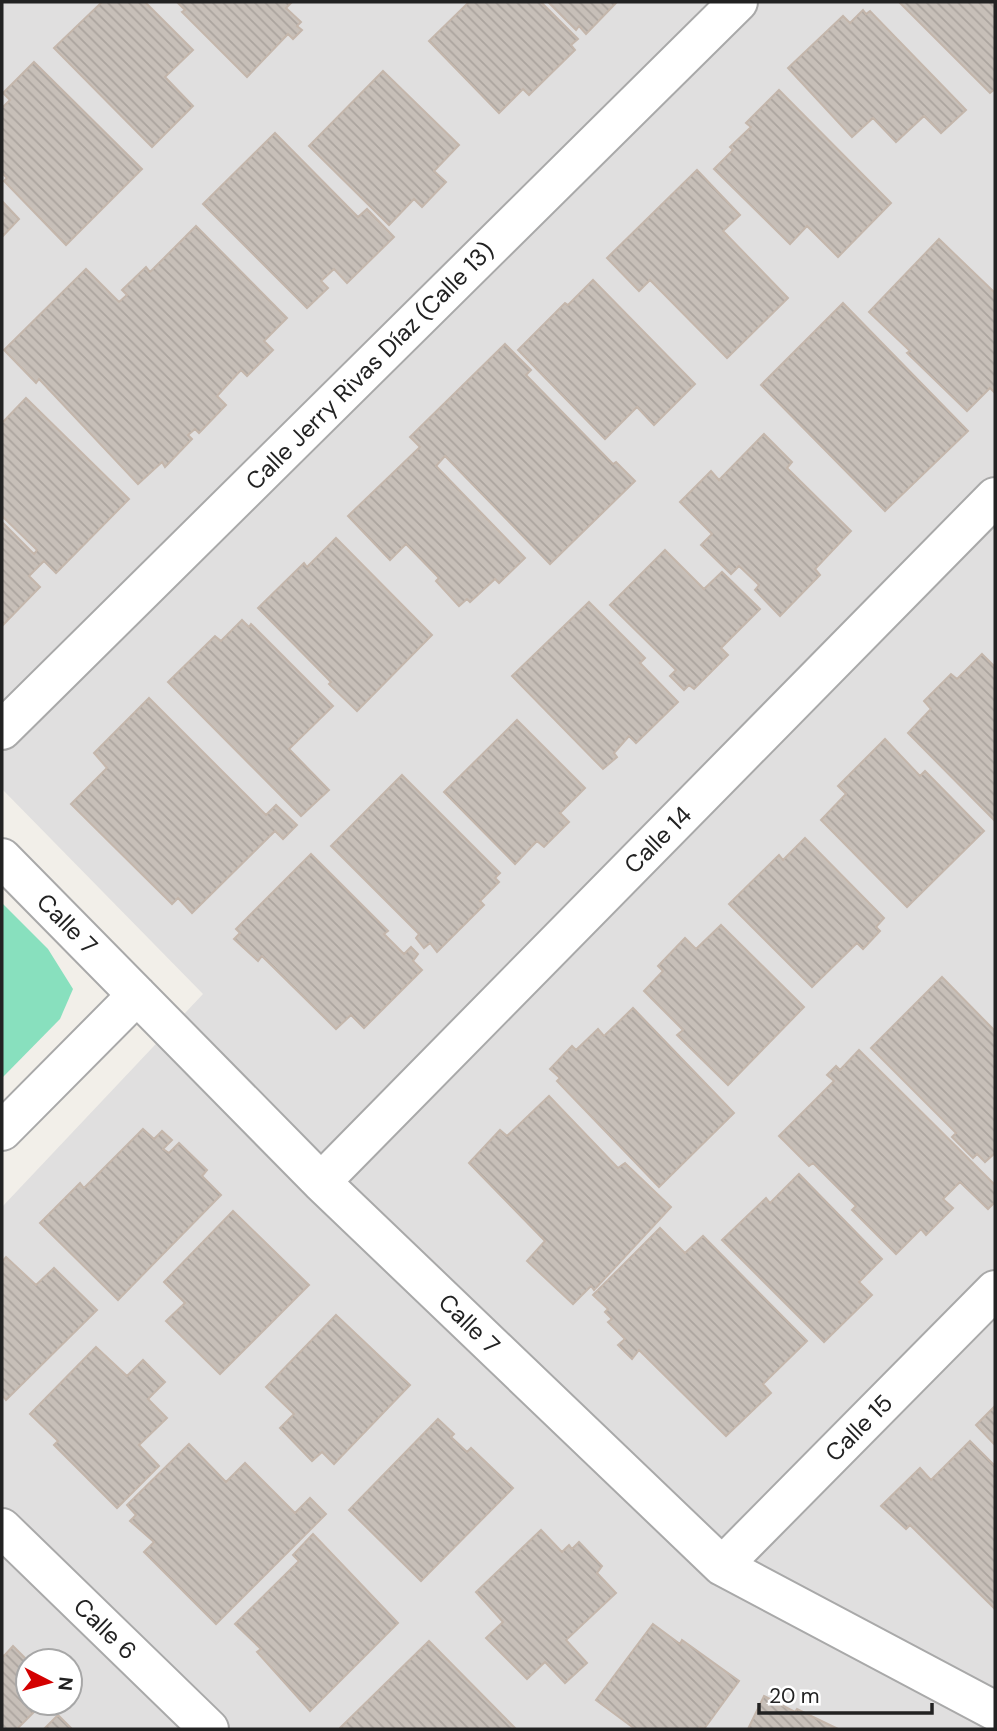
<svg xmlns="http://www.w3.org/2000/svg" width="997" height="1731" font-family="'DM Sans',sans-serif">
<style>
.residential{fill:#e0dfdf;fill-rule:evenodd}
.pitch{fill:#88e0be}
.building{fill:url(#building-back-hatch);stroke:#c4b6ab;stroke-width:2}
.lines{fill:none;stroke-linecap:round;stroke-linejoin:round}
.street-casing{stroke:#a9a9a9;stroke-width:42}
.street{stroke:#fff;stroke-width:38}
.labels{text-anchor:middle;stroke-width:5;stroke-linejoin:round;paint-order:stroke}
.street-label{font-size:24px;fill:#222;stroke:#fff}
</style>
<defs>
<pattern id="building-back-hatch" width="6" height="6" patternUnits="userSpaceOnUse" patternTransform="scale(1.75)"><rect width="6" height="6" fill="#c7bfb8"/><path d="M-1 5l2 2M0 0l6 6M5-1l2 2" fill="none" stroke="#aba49e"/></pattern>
</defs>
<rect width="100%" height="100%" fill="#f2efe9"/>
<path class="residential" d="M 2,2 L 995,2 L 995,1729 L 2,1729 L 2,1207 L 203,994 L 2,789 ZM 28,1661 L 70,1661 L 70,1703 L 28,1703 Z"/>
<path class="pitch" d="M 2,903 L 48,949 L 73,989 L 60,1019 L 2,1078 Z"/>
<path class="building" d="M 102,2 L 145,2 L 193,50 L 165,77 L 193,106 L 152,147 L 54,48 Z
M 177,2 L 292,2 L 286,8 L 301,22 L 297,26 L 302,30 L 293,39 L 288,34 L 247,77 L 182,12 L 185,10 Z
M 469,2 L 541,2 L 578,39 L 571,45 L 575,50 L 529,95 L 523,89 L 499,113 L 429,41 Z
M 548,2 L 617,2 L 586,34 L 579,26 L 576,30 Z
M 899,2 L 995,2 L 995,89 L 990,93 Z
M 863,10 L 866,14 L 870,11 L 966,110 L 941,133 L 924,116 L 896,142 L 873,118 L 852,137 L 788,68 L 843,16 L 850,23 Z
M 34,62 L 142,169 L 66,245 L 4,181 L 7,178 L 2,173 L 2,108 L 10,100 L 3,93 Z
M 383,71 L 459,145 L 434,171 L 446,182 L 422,207 L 414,199 L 389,225 L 309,146 Z
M 779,90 L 891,203 L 838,257 L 807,226 L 790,244 L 714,169 L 733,150 L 730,147 L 751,127 L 746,123 Z
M 275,133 L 358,217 L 367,209 L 394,237 L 347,283 L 334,269 L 321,281 L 328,288 L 307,308 L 203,204 Z
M 697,170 L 740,215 L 723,231 L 788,298 L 727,358 L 650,280 L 639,291 L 607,258 Z
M 2,201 L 19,219 L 2,237 Z
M 196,226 L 287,318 L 264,341 L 273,350 L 247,376 L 241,370 L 217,396 L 226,405 L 199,433 L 195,429 L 188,435 L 192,439 L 165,467 L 162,462 L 138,484 L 39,379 L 36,383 L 4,350 L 86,269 L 119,302 L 127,295 L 122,290 L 146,267 L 150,272 Z
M 939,239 L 995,293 L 995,390 L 994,392 L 990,388 L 967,411 L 907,353 L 910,351 L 869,312 Z
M 593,280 L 695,384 L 654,425 L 637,407 L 605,439 L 518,350 L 565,303 L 568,305 Z
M 843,303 L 968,431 L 885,511 L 761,385 Z
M 505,344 L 531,370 L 526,375 L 613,464 L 616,462 L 635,481 L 550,564 L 445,456 L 436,466 L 525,558 L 499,583 L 495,579 L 470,602 L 467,599 L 459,606 L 436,581 L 439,578 L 406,544 L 390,560 L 348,516 L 420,447 L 410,437 Z
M 26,398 L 129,499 L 56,573 L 44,561 L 29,576 L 40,587 L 2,626 L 2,522 L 34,554 L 37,550 L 2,516 L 2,423 Z
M 764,434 L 792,462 L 787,468 L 851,531 L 815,569 L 820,575 L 780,616 L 755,590 L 759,585 L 739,566 L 731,574 L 701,545 L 712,534 L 680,502 L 711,471 L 719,480 Z
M 336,538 L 432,635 L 357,711 L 329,684 L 331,682 L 258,608 L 304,563 L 307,567 Z
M 665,550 L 704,589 L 722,572 L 760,609 L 721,648 L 728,655 L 694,689 L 689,685 L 684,690 L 670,676 L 676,670 L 610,605 Z
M 589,602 L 645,658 L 640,663 L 678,702 L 636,743 L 629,736 L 614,753 L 617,757 L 603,769 L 512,676 Z
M 242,620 L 249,627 L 251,624 L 333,706 L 289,749 L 329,790 L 301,816 L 168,682 L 215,636 L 221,641 Z
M 982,654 L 995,667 L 995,821 L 908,733 L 931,709 L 924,701 L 951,674 L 957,679 Z
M 149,698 L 266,815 L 276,805 L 297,825 L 283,839 L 275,831 L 192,913 L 178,898 L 172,904 L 71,804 L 107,768 L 94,753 Z
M 517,720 L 585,788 L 560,813 L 569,822 L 544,847 L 537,841 L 515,864 L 444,792 Z
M 885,739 L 920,776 L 925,771 L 984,831 L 907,907 L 821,820 L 846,794 L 838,786 Z
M 402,775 L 500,873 L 495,878 L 499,882 L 480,901 L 484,905 L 437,952 L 430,943 L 424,948 L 416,938 L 419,934 L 331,846 Z
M 805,838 L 884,918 L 876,927 L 880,931 L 863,949 L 857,943 L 812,987 L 729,904 L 779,855 L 783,860 Z
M 311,854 L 388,931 L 384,934 L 404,954 L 411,947 L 418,954 L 413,961 L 422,970 L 364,1028 L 351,1015 L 336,1029 L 262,956 L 258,961 L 234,939 L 240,933 L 236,929 Z
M 721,925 L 804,1007 L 728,1085 L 677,1035 L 683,1030 L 644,991 L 663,971 L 658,966 L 685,938 L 696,949 Z
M 942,977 L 995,1031 L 995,1153 L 985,1162 L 977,1154 L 973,1158 L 952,1137 L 956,1133 L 871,1048 Z
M 633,1008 L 734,1113 L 659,1187 L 557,1081 L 560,1078 L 550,1069 L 572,1046 L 576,1050 L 598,1029 L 604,1036 Z
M 859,1050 L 995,1185 L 995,1202 L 988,1209 L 960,1182 L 943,1199 L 953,1208 L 926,1235 L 921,1229 L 896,1254 L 852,1210 L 856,1206 L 813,1163 L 809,1166 L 779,1136 L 834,1081 L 827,1075 L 836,1066 L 840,1070 Z
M 549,1096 L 618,1168 L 625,1163 L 671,1207 L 594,1290 L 591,1286 L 573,1304 L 527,1261 L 545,1241 L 469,1163 L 500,1130 L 507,1136 Z
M 143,1129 L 154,1139 L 162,1131 L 172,1140 L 163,1149 L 169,1153 L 179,1143 L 207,1170 L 202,1176 L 221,1195 L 118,1300 L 40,1223 L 80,1183 L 84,1188 Z
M 799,1174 L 882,1259 L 859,1282 L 872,1295 L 824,1342 L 722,1240 L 766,1198 L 770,1203 Z
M 233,1211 L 309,1285 L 220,1374 L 166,1321 L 185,1303 L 164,1282 Z
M 660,1228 L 685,1253 L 703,1236 L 807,1341 L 763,1384 L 771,1393 L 726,1436 L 639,1350 L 632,1359 L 618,1345 L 625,1339 L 608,1322 L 612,1319 L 605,1312 L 608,1309 L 593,1295 Z
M 6,1257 L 36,1285 L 54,1268 L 97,1310 L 6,1400 L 2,1395 L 2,1262 Z
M 336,1315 L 410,1385 L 334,1464 L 322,1452 L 312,1461 L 280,1428 L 294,1414 L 266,1387 Z
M 96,1347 L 127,1376 L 143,1360 L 165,1382 L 148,1399 L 167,1418 L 139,1445 L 159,1466 L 117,1508 L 54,1445 L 58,1441 L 30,1414 Z
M 995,1406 L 995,1445 L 976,1425 Z
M 438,1419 L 454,1434 L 451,1437 L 467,1452 L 471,1448 L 513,1488 L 421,1581 L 349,1510 Z
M 970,1441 L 995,1466 L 995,1609 L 910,1525 L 906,1529 L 881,1506 L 920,1468 L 931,1480 Z
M 189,1444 L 226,1482 L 245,1463 L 295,1513 L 310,1498 L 326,1514 L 216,1624 L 144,1552 L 154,1542 L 130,1521 L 136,1515 L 127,1505 Z
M 541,1530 L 562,1552 L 569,1545 L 572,1549 L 579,1542 L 602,1566 L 597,1573 L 616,1593 L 566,1640 L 587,1663 L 565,1683 L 545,1662 L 527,1679 L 486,1638 L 503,1622 L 476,1592 Z
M 313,1534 L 398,1623 L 310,1711 L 257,1652 L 261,1649 L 235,1624 L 299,1561 L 293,1555 Z
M 653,1624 L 680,1644 L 682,1640 L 739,1681 L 704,1729 L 700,1727 L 698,1729 L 635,1729 L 596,1700 Z
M 429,1641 L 516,1729 L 340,1729 L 340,1728 Z
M 13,1646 L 28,1661 L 28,1703 L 43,1703 L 17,1729 L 2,1729 L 2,1655 L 4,1656 Z
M 764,1696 L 795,1712 L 797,1709 L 838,1729 L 748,1729 Z
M 58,1715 L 72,1729 L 44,1729 Z"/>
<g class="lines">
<g class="street-casing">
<path id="street" d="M 2,730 L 738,2
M 2,858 L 321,1182 L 722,1566 L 995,1711
M 2,1131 L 137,995
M 321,1182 L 995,497
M 2,1528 L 209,1729
M 722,1566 L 995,1290"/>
</g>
<use href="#street" class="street"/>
</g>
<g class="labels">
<g class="street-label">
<text transform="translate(370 366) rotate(-45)" y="8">Calle Jerry Rivas Díaz (Calle 13)</text>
<text transform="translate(658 840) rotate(-45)" y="8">Calle 14</text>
<text transform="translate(67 924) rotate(45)" y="8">Calle 7</text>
<text transform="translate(469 1324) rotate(44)" y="8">Calle 7</text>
<text transform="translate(859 1428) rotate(-45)" y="8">Calle 15</text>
<text transform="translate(105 1629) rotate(44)" y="8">Calle 6</text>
</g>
</g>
<rect width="997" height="1731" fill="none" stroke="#222222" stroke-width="7"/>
<g transform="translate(49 1682) rotate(96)"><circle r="33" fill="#ffffff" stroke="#a7a7a7" stroke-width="2"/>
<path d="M0-5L12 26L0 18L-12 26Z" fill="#d40000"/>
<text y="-10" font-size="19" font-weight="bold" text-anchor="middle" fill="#222222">N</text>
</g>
<path d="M759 1703v10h173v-10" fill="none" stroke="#222222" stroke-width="3.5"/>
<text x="769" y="1703" font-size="21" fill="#222222" stroke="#ffffff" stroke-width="5" paint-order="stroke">20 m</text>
</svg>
